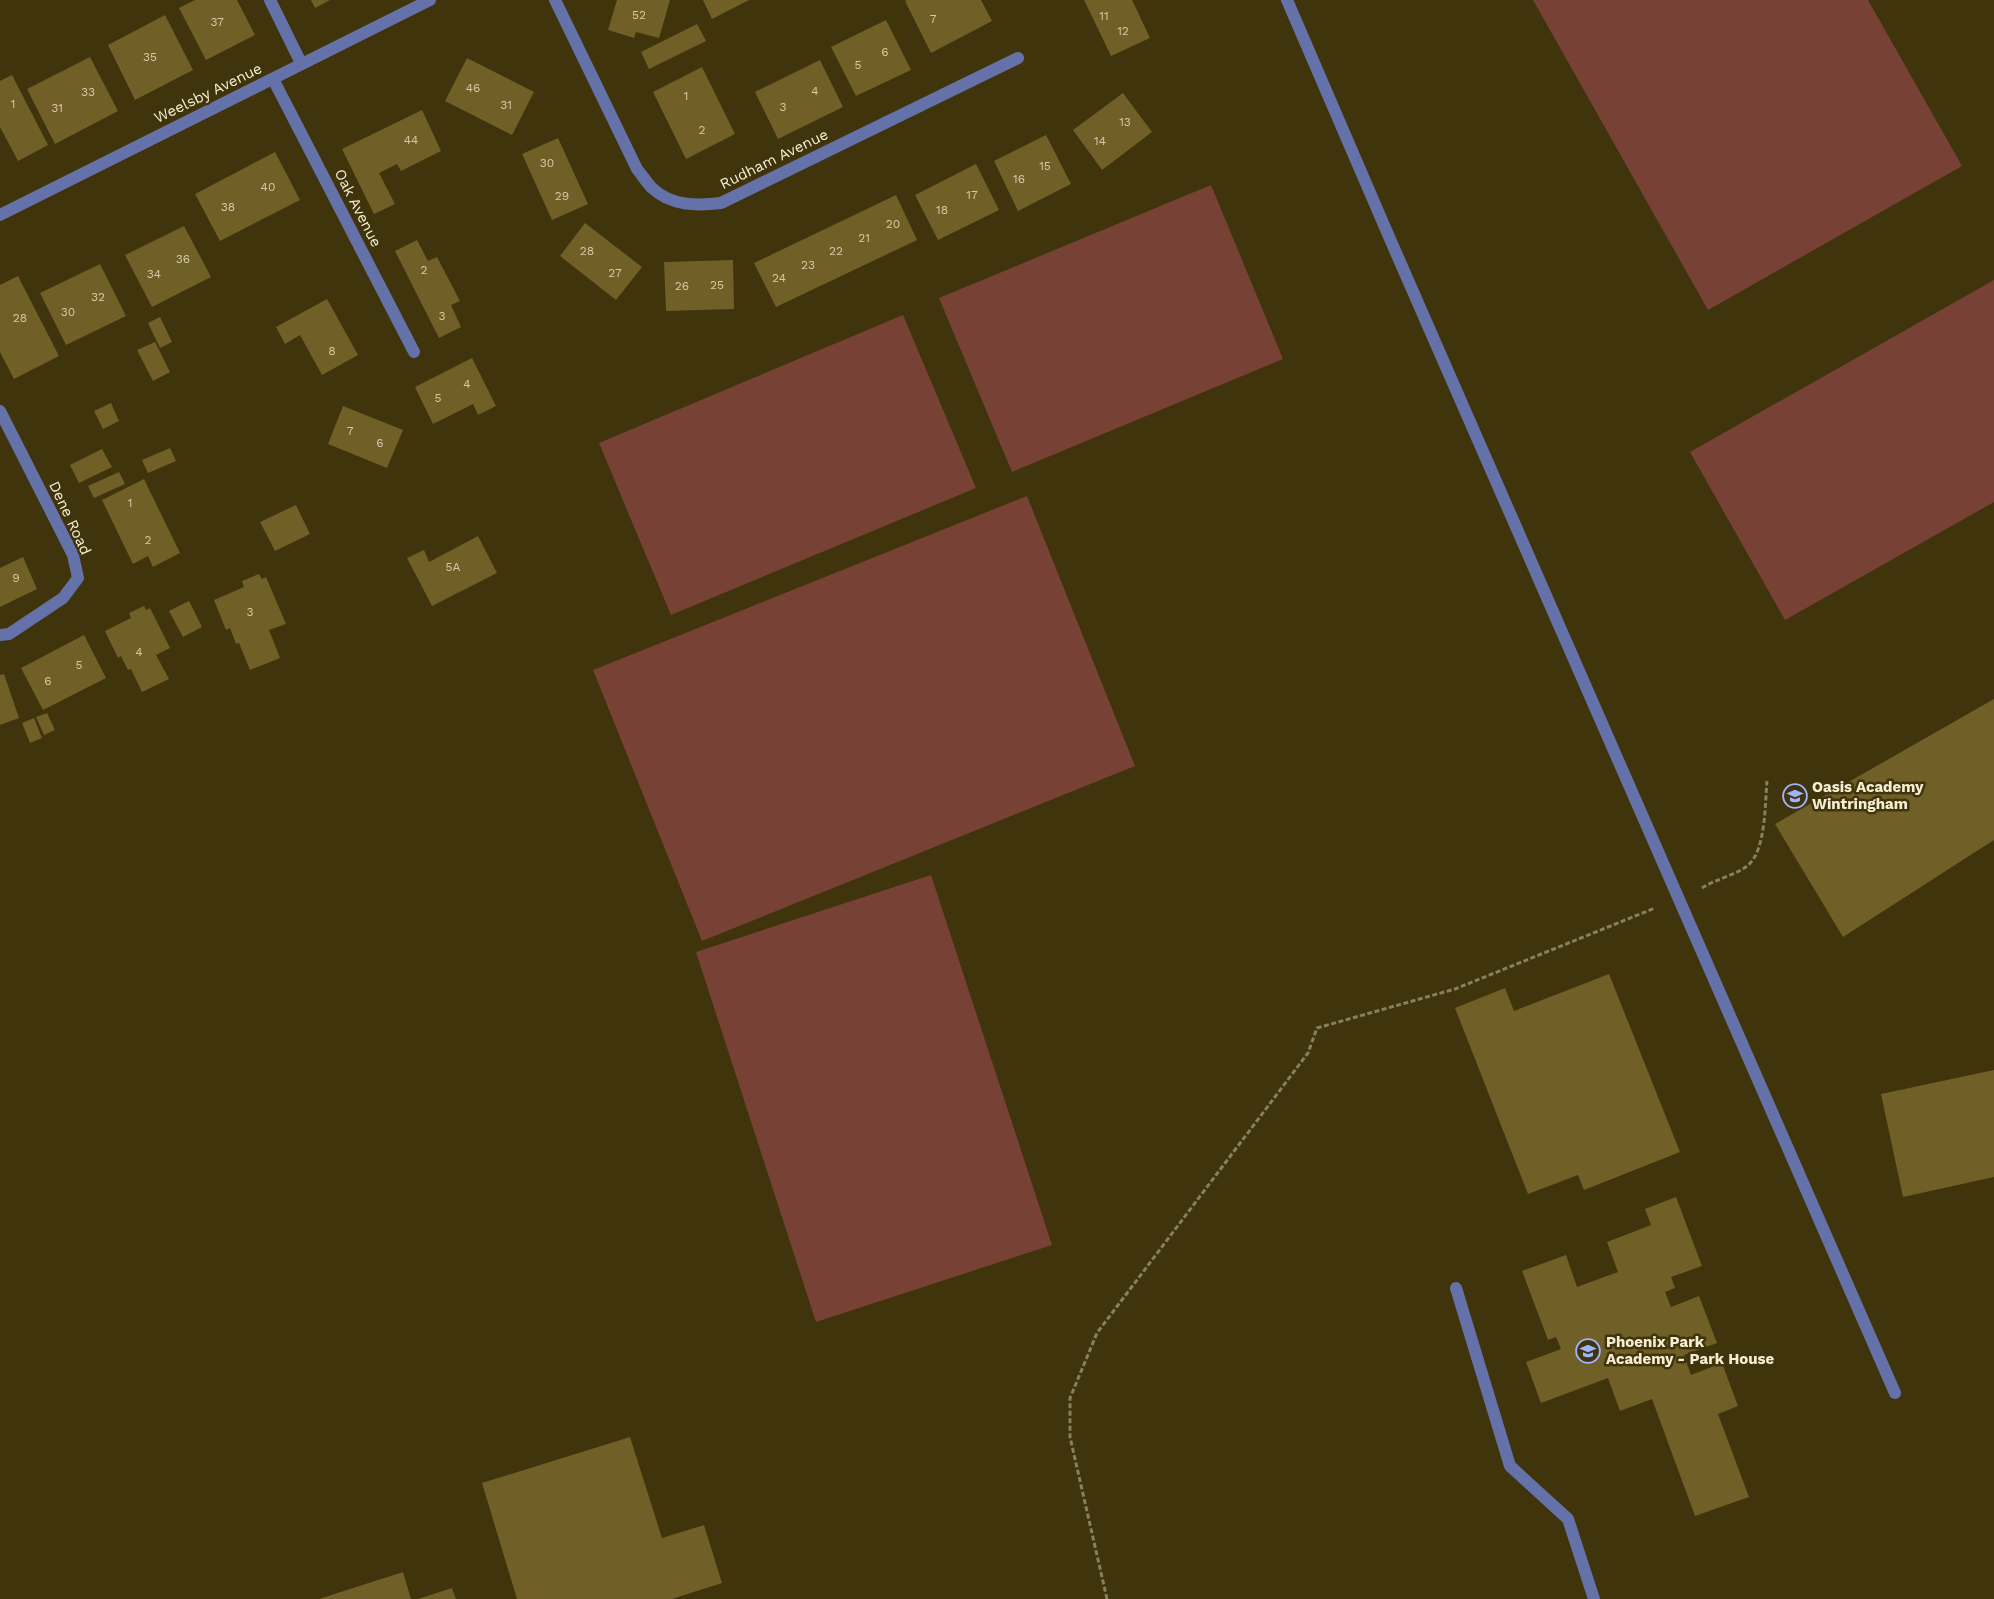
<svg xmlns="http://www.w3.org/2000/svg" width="1994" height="1599" font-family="'Work Sans',sans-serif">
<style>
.green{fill:#784135}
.building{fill:#705f26}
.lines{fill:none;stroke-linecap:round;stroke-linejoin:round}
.path{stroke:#897f5c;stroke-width:3;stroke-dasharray:5 2.5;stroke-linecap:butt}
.minor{stroke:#6572a9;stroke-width:12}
.labels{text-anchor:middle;stroke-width:5;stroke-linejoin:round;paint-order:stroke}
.number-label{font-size:12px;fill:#d4caa8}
.street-label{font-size:15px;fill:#f6eed3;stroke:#3f340b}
.poi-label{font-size:15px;font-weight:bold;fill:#f6eed3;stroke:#3f340b;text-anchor:start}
</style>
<rect width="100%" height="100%" fill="#3f340b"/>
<path class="green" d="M 1533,0 L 1868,0 L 1962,166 L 1708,310 Z
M 1211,185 L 1283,359 L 1012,472 L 939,298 Z
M 1994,280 L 1994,502 L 1785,620 L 1690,452 Z
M 903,315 L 976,488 L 671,615 L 599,443 Z
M 1027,496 L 1135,766 L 702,941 L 593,670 Z
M 931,875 L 1052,1245 L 816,1322 L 696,952 Z"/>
<path class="building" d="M 195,0 L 237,0 L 255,35 L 206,60 L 179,8 Z
M 311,0 L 330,0 L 315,8 Z
M 617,0 L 670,0 L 659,38 L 636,32 L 634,38 L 608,30 Z
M 703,0 L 749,0 L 712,19 Z
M 907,0 L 981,0 L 992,21 L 931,53 L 905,1 Z
M 1084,0 L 1132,0 L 1150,38 L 1111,56 Z
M 165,15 L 193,70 L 135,100 L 108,45 Z
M 886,20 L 911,70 L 856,96 L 831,47 Z
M 697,24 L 706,41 L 649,69 L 641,52 Z
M 90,57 L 118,111 L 55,144 L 27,89 Z
M 467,58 L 534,92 L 512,135 L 445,101 Z
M 820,60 L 843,107 L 778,139 L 755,92 Z
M 702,67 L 735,134 L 686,159 L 653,92 Z
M 12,75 L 48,145 L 18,161 L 0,127 L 0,81 Z
M 1123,93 L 1152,132 L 1102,170 L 1073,130 Z
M 422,110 L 441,151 L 401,171 L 397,164 L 379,173 L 395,204 L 374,214 L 342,149 Z
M 1046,135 L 1071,184 L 1018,211 L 994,161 Z
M 558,138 L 588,204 L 552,220 L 522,154 Z
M 275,152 L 300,200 L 220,241 L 195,194 Z
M 976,164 L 999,210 L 938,240 L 915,195 Z
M 896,195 L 917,240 L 776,307 L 754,263 Z
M 585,223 L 642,267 L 616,300 L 560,256 Z
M 184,226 L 211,277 L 152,307 L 125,255 Z
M 417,240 L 428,261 L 437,257 L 460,301 L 451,305 L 461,327 L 439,338 L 395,251 Z
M 733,260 L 734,309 L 666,311 L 664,262 Z
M 100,264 L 126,316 L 66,345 L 40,293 Z
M 18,276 L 59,356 L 14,379 L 0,352 L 0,285 Z
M 327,299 L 358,355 L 322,375 L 300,335 L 285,344 L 276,327 Z
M 160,317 L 172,342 L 160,348 L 148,323 Z
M 155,342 L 170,372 L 153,381 L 137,350 Z
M 472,358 L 496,406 L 478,415 L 473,404 L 433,424 L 415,387 Z
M 111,403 L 119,421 L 103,429 L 94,411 Z
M 343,406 L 403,430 L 387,468 L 328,444 Z
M 170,448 L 176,461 L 148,473 L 142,460 Z
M 102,449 L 112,467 L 79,483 L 70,465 Z
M 119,472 L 125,484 L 94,498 L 88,486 Z
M 144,479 L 180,553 L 153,567 L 148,556 L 133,564 L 102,500 Z
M 296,505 L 310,534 L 275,551 L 260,522 Z
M 478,536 L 497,573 L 432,606 L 407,558 L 424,550 L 429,562 Z
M 23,557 L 37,589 L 0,607 L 0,568 Z
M 259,574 L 262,579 L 266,577 L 286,624 L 269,630 L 280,658 L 250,670 L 239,643 L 236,644 L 230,628 L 226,630 L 214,600 L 244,587 L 242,581 Z
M 189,601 L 202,627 L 183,637 L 169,611 Z
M 144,606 L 146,610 L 150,608 L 170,648 L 156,655 L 169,679 L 142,692 L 131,669 L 128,670 L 121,656 L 118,658 L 105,631 L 131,618 L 129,613 Z
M 84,635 L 106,678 L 43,710 L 21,668 Z
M 4,674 L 19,718 L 0,725 L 0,675 Z
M 1994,699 L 1994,840 L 1843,937 L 1775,824 Z
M 47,713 L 55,730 L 44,735 L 36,717 Z
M 34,718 L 42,738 L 30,743 L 22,723 Z
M 1609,974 L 1680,1152 L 1584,1190 L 1578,1175 L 1528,1194 L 1455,1008 L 1505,988 L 1514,1011 Z
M 1994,1070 L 1994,1177 L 1903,1197 L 1881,1094 Z
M 1676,1197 L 1702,1266 L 1671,1277 L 1675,1288 L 1665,1292 L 1671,1307 L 1699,1296 L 1717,1343 L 1684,1355 L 1691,1375 L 1722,1363 L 1738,1406 L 1718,1414 L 1749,1497 L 1695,1516 L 1652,1399 L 1620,1411 L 1608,1378 L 1541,1403 L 1526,1362 L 1561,1349 L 1556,1337 L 1548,1340 L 1522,1271 L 1566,1255 L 1577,1287 L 1618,1272 L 1607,1242 L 1651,1225 L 1645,1209 Z
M 630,1437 L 662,1538 L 704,1525 L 722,1583 L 672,1599 L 517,1599 L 482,1483 Z
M 403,1572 L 411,1599 L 319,1599 Z
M 452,1588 L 456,1599 L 418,1599 Z"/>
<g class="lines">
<path class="path" d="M 1702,888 C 1714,880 1738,874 1747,866 C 1766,852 1765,803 1767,781
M 1107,1599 L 1070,1437 L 1070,1398 L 1097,1333 L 1308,1053 L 1317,1028 L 1455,989 L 1655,908"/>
<path class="minor" d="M 270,0 L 301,63
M 555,0 L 637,169 C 642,175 647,183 652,188 C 671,206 697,206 721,203 L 1018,58
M 1287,0 L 1390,239 L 1895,1393
M 273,79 L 414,352
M 0,215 L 430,0
M 0,411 L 73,555 L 78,578 L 63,598 L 9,634 L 0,635
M 1456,1288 L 1510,1466 L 1568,1519 L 1594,1599"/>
</g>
<defs>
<g id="school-ring" transform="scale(1.25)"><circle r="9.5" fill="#3f340b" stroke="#a0b3fd" stroke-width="1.5"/><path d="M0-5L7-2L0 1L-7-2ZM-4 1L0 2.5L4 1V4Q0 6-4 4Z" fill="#a0b3fd"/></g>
</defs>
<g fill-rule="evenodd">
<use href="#school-ring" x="1795" y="796"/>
<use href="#school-ring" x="1588" y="1351"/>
</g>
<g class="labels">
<g class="number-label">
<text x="639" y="19">52</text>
<text x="1104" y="20">11</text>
<text x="933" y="23">7</text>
<text x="217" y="26">37</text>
<text x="1123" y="35">12</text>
<text x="885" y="56">6</text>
<text x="150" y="61">35</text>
<text x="858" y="69">5</text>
<text x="473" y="92">46</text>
<text x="815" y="95">4</text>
<text x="88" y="96">33</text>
<text x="686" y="100">1</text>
<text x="13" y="108">1</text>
<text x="506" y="109">31</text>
<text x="783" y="111">3</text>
<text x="57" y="112">31</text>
<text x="1125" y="126">13</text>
<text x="702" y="134">2</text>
<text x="411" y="144">44</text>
<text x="1100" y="145">14</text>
<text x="547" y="167">30</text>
<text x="1045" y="170">15</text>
<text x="1019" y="183">16</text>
<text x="268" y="191">40</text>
<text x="972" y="199">17</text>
<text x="562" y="200">29</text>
<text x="228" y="211">38</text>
<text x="942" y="214">18</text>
<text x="893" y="228">20</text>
<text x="864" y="242">21</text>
<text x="587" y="255">28</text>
<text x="836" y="255">22</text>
<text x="183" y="263">36</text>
<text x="808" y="269">23</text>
<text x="424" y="274">2</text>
<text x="615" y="277">27</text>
<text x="154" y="278">34</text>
<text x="779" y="282">24</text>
<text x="717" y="289">25</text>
<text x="682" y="290">26</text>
<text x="98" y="301">32</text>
<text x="68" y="316">30</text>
<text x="442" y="320">3</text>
<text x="20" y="322">28</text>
<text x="332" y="355">8</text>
<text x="467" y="388">4</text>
<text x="438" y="402">5</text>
<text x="350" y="435">7</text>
<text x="380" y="447">6</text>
<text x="130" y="507">1</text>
<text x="148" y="544">2</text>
<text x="453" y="571">5A</text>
<text x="16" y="582">9</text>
<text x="250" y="616">3</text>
<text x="139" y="656">4</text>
<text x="79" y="669">5</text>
<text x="48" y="685">6</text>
</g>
<g class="street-label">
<text transform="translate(208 93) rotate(-26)" y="5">Weelsby Avenue</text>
<text transform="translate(774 159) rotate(-26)" y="5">Rudham Avenue</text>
<text transform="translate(358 208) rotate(63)" y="5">Oak Avenue</text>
<text transform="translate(70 518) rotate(65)" y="5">Dene Road</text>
</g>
<g class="poi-label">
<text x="1812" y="792">Oasis Academy<tspan x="1812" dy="17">Wintringham</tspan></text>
<text x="1606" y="1347">Phoenix Park<tspan x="1606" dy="17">Academy - Park House</tspan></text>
</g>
</g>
</svg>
